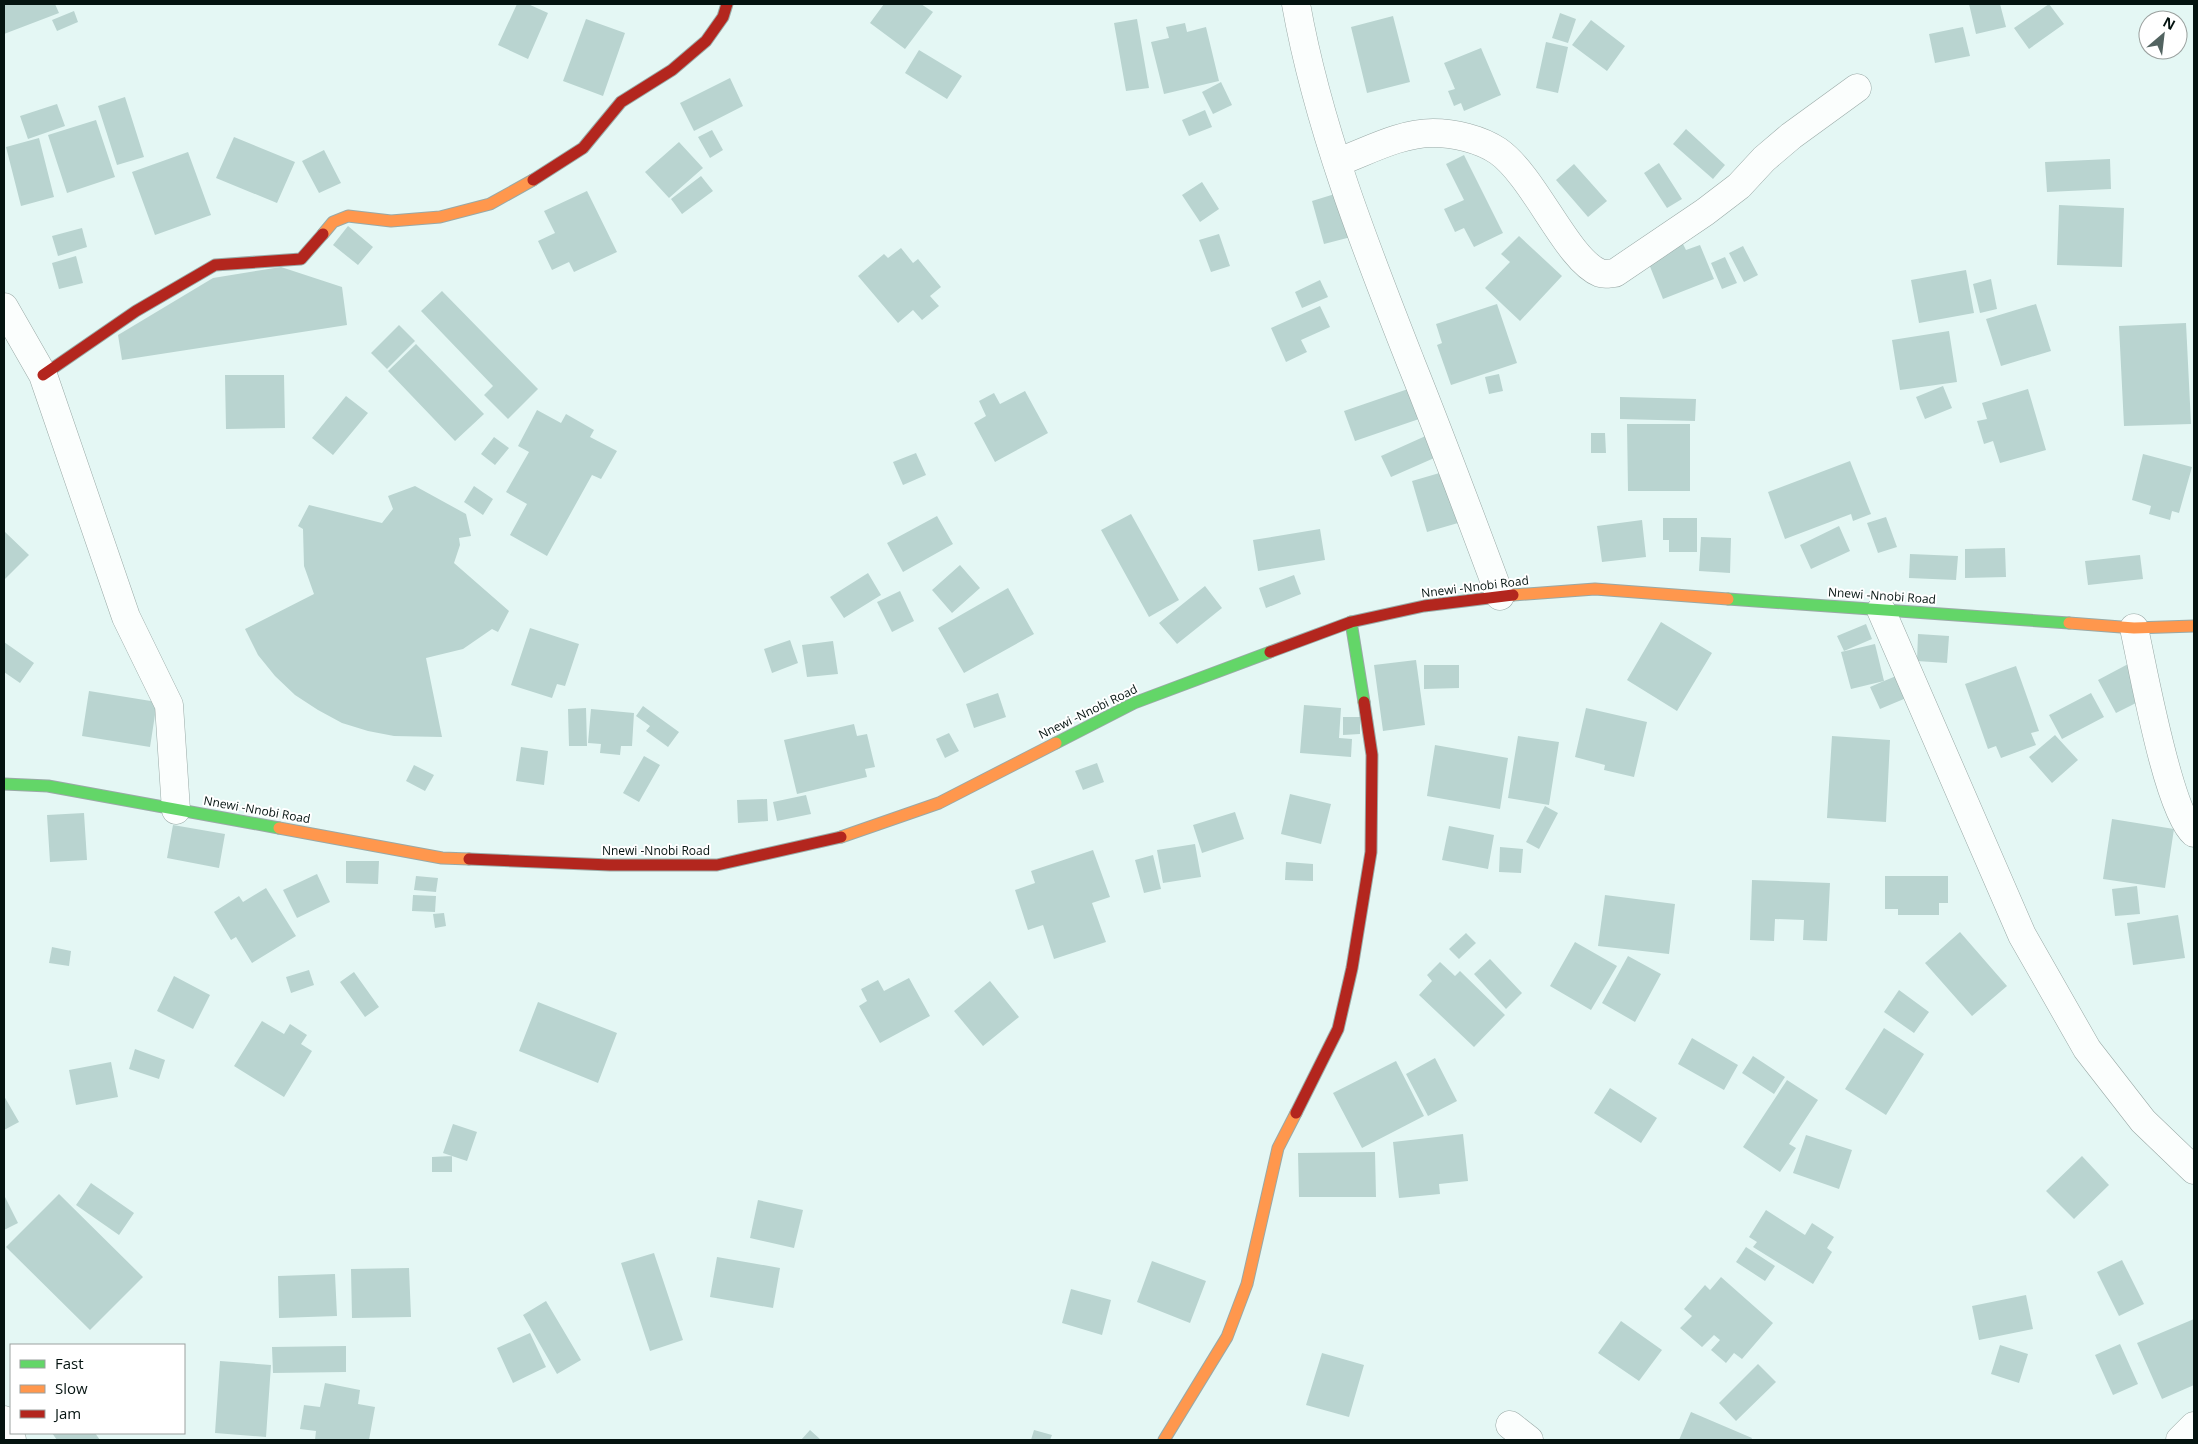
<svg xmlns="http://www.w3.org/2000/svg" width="2198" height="1444" font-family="'Open Sans',sans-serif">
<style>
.building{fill:#b9d4d0}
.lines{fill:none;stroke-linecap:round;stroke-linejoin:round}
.street-casing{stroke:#99a9a6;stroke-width:29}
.fast-casing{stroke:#99a9a6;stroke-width:13}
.slow-casing{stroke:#99a9a6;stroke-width:13}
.jam-casing{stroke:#99a9a6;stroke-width:13}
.street{stroke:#fbfefd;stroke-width:28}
.fast{stroke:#63d668;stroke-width:11}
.slow{stroke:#ff974d;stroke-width:11}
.jam{stroke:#b3261e;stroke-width:11}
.labels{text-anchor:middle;stroke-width:4;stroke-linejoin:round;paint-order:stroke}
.street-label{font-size:12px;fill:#041310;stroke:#fff}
</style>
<rect width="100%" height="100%" fill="#e4f7f4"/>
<path class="building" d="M 4,4 L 55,4 L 59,13 L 4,34 Z
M 517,4 L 528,4 L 548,13 L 528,59 L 498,45 Z
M 884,4 L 921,4 L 933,12 L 905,49 L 870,23 Z
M 1969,4 L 2000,4 L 2006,27 L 1976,34 Z
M 2049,4 L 2064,24 L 2029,49 L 2014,28 Z
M 74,11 L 78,22 L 57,31 L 52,20 Z
M 1560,13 L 1576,19 L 1568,43 L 1552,38 Z
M 1393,16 L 1410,82 L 1367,93 L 1351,27 Z
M 586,19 L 625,33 L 603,96 L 563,81 Z
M 1137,19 L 1149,88 L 1126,91 L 1114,23 Z
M 1591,20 L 1625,46 L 1607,71 L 1572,45 Z
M 1185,23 L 1187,32 L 1206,27 L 1219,81 L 1164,94 L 1151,42 L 1169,38 L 1166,27 Z
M 1963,27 L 1970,56 L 1935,63 L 1929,34 Z
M 1546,42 L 1568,47 L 1558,93 L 1536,88 Z
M 1481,48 L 1501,95 L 1464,111 L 1461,103 L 1454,106 L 1448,91 L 1455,89 L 1444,63 Z
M 919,50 L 962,76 L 947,99 L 905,73 Z
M 730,78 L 743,106 L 694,131 L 680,103 Z
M 1221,82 L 1232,105 L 1213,114 L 1202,92 Z
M 125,97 L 144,157 L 117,165 L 98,106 Z
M 57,104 L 65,126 L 28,139 L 20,116 Z
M 1205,110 L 1212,127 L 1189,136 L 1182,120 Z
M 96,120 L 115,177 L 67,193 L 48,135 Z
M 1686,129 L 1725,165 L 1713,179 L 1673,144 Z
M 712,130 L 723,150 L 710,158 L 698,137 Z
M 234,137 L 295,162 L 277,203 L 216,178 Z
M 39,138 L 54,197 L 21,206 L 6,147 Z
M 679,142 L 703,168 L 669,198 L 645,172 Z
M 324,150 L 341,183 L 319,193 L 302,161 Z
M 188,152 L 211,215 L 155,235 L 132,172 Z
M 1464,155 L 1503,233 L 1474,247 L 1464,228 L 1455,232 L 1444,209 L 1464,200 L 1446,164 Z
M 2110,159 L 2111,189 L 2047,192 L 2045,162 Z
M 1659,163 L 1682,199 L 1667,208 L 1644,173 Z
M 1574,164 L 1607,201 L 1588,217 L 1556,180 Z
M 701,176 L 713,191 L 682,214 L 671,199 Z
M 1202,182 L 1219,209 L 1200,222 L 1182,195 Z
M 587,191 L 617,252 L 574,272 L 569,262 L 552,270 L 538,241 L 555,233 L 544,211 Z
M 1338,193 L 1351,237 L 1324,244 L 1312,201 Z
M 2059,205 L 2124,208 L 2122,267 L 2057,265 Z
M 348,226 L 373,247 L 358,265 L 333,245 Z
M 82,228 L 87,247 L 58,256 L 52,236 Z
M 1219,234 L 1230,266 L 1211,272 L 1199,240 Z
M 1519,236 L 1562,276 L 1520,321 L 1485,288 L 1510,262 L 1501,254 Z
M 1683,244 L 1686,250 L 1700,245 L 1714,279 L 1663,299 L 1647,259 Z
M 1743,246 L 1758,275 L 1744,282 L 1729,253 Z
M 901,248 L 913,263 L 918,259 L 941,287 L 930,296 L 939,306 L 922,320 L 913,310 L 898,323 L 858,276 L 884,254 L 888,258 Z
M 76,256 L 83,283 L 59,289 L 52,263 Z
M 1725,257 L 1737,283 L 1722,289 L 1711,263 Z
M 281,267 L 342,287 L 347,325 L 122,360 L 118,335 L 213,278 Z
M 1966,270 L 1974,313 L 1919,323 L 1911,280 Z
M 1991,279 L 1997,309 L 1980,313 L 1973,284 Z
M 1320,280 L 1328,297 L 1302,308 L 1295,292 Z
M 442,291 L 538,389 L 508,419 L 484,395 L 493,386 L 421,311 Z
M 1497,304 L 1517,363 L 1451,385 L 1437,345 L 1442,343 L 1436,324 Z
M 2036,304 L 2051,351 L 2001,366 L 1986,319 Z
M 1320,306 L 1330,327 L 1301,340 L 1307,352 L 1286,362 L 1271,328 Z
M 2186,323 L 2191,424 L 2124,426 L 2119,326 Z
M 399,325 L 415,341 L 387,369 L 371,353 Z
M 1949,331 L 1957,382 L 1900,390 L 1892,340 Z
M 416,344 L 484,414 L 455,441 L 388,371 Z
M 1499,374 L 1503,391 L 1489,394 L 1485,377 Z
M 225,375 L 284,375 L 285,428 L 226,429 Z
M 1943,386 L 1952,408 L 1925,419 L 1916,397 Z
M 1408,389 L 1419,419 L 1355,441 L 1344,411 Z
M 2028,389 L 2046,450 L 2000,463 L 1993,441 L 1984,444 L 1977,421 L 1987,419 L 1982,403 Z
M 1025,391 L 1048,433 L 995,462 L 974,423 L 986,416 L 979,401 L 994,393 L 1000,404 Z
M 346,396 L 368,413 L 333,455 L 312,438 Z
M 1620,397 L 1696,399 L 1695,421 L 1620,419 Z
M 537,410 L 561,423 L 566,414 L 594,430 L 590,437 L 617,451 L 601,479 L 592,475 L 547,556 L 510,535 L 527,504 L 506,492 L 529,452 L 518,446 Z
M 1627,424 L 1690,424 L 1690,491 L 1628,491 Z
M 1591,433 L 1605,433 L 1606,453 L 1591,453 Z
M 1430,434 L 1441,455 L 1391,477 L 1381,456 Z
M 494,437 L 509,448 L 495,465 L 481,454 Z
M 916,453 L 926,475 L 903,485 L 893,462 Z
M 2143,454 L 2192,467 L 2179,513 L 2172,511 L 2170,520 L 2149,514 L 2151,506 L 2132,500 Z
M 1850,461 L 1871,514 L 1853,521 L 1851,514 L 1785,539 L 1768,492 Z
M 1443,472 L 1458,523 L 1427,532 L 1412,481 Z
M 415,486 L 466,514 L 471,536 L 459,538 L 460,545 L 454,563 L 509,611 L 498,632 L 492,629 L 463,649 L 426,658 L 442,737 L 394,736 L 368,731 L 342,723 L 318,710 L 295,695 L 275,676 L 258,655 L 245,629 L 314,594 L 304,566 L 303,529 L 298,526 L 309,505 L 382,523 L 393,509 L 388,496 Z
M 474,486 L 493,499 L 483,515 L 464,502 Z
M 1131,514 L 1179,600 L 1149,617 L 1101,530 Z
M 937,516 L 953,544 L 903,572 L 887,543 Z
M 1886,517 L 1897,547 L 1878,553 L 1867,523 Z
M 1663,518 L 1697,518 L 1697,552 L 1669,552 L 1669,540 L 1663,540 Z
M 1642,520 L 1646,557 L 1602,562 L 1597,526 Z
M 1839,526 L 1850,551 L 1811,569 L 1800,545 Z
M 1320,529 L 1325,560 L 1258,571 L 1253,540 Z
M 4,531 L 29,555 L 4,580 Z
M 1701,537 L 1731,538 L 1730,573 L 1699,571 Z
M 2005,548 L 2006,577 L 1965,578 L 1965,549 Z
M 1910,554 L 1958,556 L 1956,580 L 1909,578 Z
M 2140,555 L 2143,579 L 2088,585 L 2085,561 Z
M 960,565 L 980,588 L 952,613 L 932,590 Z
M 868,573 L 881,595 L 844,618 L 830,597 Z
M 1294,575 L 1301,594 L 1266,608 L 1259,588 Z
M 1205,586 L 1222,608 L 1177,644 L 1159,623 Z
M 1008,588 L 1034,634 L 964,673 L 938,628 Z
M 900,591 L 914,621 L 892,632 L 877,602 Z
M 1661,622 L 1712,653 L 1677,711 L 1627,680 Z
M 1866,624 L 1872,639 L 1844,651 L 1837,636 Z
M 530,628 L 579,644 L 565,686 L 557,684 L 552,698 L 511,685 Z
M 1918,634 L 1949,636 L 1947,663 L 1917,661 Z
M 790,640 L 798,663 L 772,673 L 764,649 Z
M 833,641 L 838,674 L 807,677 L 802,645 Z
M 4,642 L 34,663 L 20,683 L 4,672 Z
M 1875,644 L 1884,681 L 1901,674 L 1911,696 L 1880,709 L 1870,687 L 1884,681 L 1851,689 L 1841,652 Z
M 1416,660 L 1425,725 L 1383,731 L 1374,665 Z
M 2130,663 L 2148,697 L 2116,713 L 2098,680 Z
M 1424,665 L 1459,665 L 1459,688 L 1424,689 Z
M 2016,666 L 2039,731 L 2031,733 L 2036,745 L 2001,758 L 1996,746 L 1988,749 L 1965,684 Z
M 89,691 L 157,702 L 150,747 L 82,736 Z
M 998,693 L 1006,717 L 974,728 L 966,704 Z
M 2091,693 L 2104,717 L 2062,739 L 2049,715 Z
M 1304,705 L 1341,708 L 1339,738 L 1352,739 L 1351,757 L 1300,753 Z
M 643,706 L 679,732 L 668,747 L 646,731 L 650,726 L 636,716 Z
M 586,708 L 587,746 L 569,746 L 568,709 Z
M 1586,708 L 1647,722 L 1634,777 L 1604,770 L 1605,765 L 1575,757 Z
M 591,709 L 634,713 L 632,746 L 621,746 L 620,755 L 600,753 L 601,744 L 588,743 Z
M 1343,717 L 1360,717 L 1360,734 L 1343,735 Z
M 854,724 L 857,736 L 867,734 L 875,767 L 865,769 L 867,777 L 797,794 L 784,740 Z
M 949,733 L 959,751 L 945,758 L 936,739 Z
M 2055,735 L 2078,760 L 2052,783 L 2029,757 Z
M 1518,736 L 1559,742 L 1549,805 L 1508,798 Z
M 1832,736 L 1890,740 L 1886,822 L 1827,818 Z
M 1435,745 L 1508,758 L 1500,809 L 1427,796 Z
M 521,747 L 548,751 L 544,785 L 516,781 Z
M 644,756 L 660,765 L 639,802 L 623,793 Z
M 1097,763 L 1104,782 L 1083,790 L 1075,771 Z
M 414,765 L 434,775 L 425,791 L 406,781 Z
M 1290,794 L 1331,804 L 1321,844 L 1281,834 Z
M 806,795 L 811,814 L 777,821 L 773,802 Z
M 767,799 L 768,821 L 738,823 L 737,800 Z
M 1545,806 L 1558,813 L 1539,849 L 1526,842 Z
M 1235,812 L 1244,839 L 1202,853 L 1193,825 Z
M 84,813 L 87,860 L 50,862 L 47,815 Z
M 2112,819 L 2174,829 L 2165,888 L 2103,879 Z
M 173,825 L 225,834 L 219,868 L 167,858 Z
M 1449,826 L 1494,835 L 1488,869 L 1442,860 Z
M 1195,844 L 1201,877 L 1163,883 L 1157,850 Z
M 1500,847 L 1523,849 L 1521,873 L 1499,872 Z
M 1093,850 L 1110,897 L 1092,903 L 1106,942 L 1054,959 L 1043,925 L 1028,930 L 1015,890 L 1035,883 L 1031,871 Z
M 1153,855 L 1161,889 L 1144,893 L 1135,860 Z
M 346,861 L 379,861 L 378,884 L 346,883 Z
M 1286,862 L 1313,864 L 1313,881 L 1285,880 Z
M 317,874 L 330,902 L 297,918 L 283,890 Z
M 416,876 L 438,878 L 436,892 L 414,890 Z
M 1885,876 L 1948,876 L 1948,903 L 1939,903 L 1939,915 L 1898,915 L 1898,909 L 1885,909 Z
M 1752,880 L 1830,883 L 1827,941 L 1803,940 L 1804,920 L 1775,919 L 1774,941 L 1750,940 Z
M 2137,886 L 2140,914 L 2115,916 L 2112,889 Z
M 266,888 L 296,936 L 252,963 L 236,937 L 231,940 L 214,912 L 239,896 L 243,902 Z
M 413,895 L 436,896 L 435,912 L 412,911 Z
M 1605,895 L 1675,904 L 1669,954 L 1598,946 Z
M 444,913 L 446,926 L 435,928 L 433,914 Z
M 2178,915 L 2185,958 L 2133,965 L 2127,923 Z
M 1960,932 L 2007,986 L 1972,1016 L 1925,963 Z
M 1466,933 L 1476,943 L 1459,959 L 1449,949 Z
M 1575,942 L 1617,966 L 1591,1010 L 1550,986 Z
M 52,947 L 71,951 L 69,966 L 49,963 Z
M 1628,956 L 1661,974 L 1635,1022 L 1602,1003 Z
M 1490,959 L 1522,993 L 1506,1009 L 1474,974 Z
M 1440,962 L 1455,976 L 1460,971 L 1505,1015 L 1474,1047 L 1419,995 L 1432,981 L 1427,975 Z
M 309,970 L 314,985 L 291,993 L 286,977 Z
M 354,972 L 379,1007 L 365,1017 L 340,982 Z
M 174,976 L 210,995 L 193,1029 L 157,1011 Z
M 909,978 L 930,1016 L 880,1043 L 859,1006 L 867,1001 L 861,989 L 878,980 L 884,991 Z
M 990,981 L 1019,1017 L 983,1046 L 954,1011 Z
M 1899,990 L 1929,1012 L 1914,1033 L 1884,1012 Z
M 538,1002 L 617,1033 L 598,1083 L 519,1051 Z
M 262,1021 L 284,1034 L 290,1024 L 307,1035 L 301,1044 L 312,1051 L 284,1097 L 234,1066 Z
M 1884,1028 L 1924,1054 L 1886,1115 L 1845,1089 Z
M 1692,1038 L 1738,1065 L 1724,1090 L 1678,1064 Z
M 135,1049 L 165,1060 L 159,1079 L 129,1069 Z
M 1753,1056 L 1785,1077 L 1774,1094 L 1742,1073 Z
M 1435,1058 L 1457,1101 L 1428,1116 L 1406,1074 Z
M 1396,1061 L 1424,1116 L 1362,1148 L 1333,1093 Z
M 111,1062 L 118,1097 L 76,1105 L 69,1070 Z
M 1787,1080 L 1818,1100 L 1789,1144 L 1796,1148 L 1780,1172 L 1743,1147 Z
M 1610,1088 L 1657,1118 L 1641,1143 L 1594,1113 Z
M 4,1096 L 19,1122 L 4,1130 Z
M 453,1124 L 477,1132 L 467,1161 L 443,1153 Z
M 1463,1134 L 1468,1181 L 1439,1184 L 1440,1194 L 1399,1198 L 1393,1142 Z
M 1806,1135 L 1852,1150 L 1839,1189 L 1793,1173 Z
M 1375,1152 L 1376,1197 L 1299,1197 L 1298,1153 Z
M 452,1156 L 452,1172 L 432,1172 L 432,1157 Z
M 2082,1156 L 2109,1185 L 2074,1219 L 2046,1191 Z
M 91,1183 L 134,1213 L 119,1235 L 76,1205 Z
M 59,1194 L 143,1277 L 90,1330 L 6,1247 Z
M 4,1195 L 18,1223 L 4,1230 Z
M 758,1200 L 803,1210 L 794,1248 L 750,1238 Z
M 1766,1210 L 1805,1235 L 1812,1223 L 1834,1237 L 1827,1248 L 1832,1252 L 1813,1284 L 1753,1247 L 1757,1242 L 1749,1237 Z
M 1746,1247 L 1775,1266 L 1765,1281 L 1736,1262 Z
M 654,1253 L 683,1340 L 650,1351 L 621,1263 Z
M 717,1257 L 780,1268 L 773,1308 L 710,1297 Z
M 2122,1260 L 2144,1304 L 2119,1316 L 2097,1272 Z
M 1152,1261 L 1206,1281 L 1190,1323 L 1137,1302 Z
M 409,1268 L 411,1317 L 352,1318 L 351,1269 Z
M 335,1274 L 337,1316 L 279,1318 L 278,1276 Z
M 1721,1277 L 1773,1323 L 1742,1359 L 1734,1353 L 1726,1363 L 1711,1350 L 1720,1340 L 1714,1335 L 1702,1347 L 1680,1328 L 1692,1316 L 1684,1309 L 1705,1285 L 1710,1290 Z
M 1071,1289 L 1111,1300 L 1102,1335 L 1062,1323 Z
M 2026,1295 L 2033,1329 L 1979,1340 L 1972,1306 Z
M 546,1301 L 581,1360 L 557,1374 L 523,1315 Z
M 2194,1319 L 2194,1385 L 2162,1399 L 2137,1343 Z
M 1621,1321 L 1662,1350 L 1639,1381 L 1598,1353 Z
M 530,1333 L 546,1367 L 513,1383 L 497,1348 Z
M 2120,1344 L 2138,1384 L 2113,1395 L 2095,1355 Z
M 2000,1345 L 2028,1354 L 2019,1383 L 1991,1374 Z
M 346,1346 L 346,1372 L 273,1373 L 272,1347 Z
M 1322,1353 L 1364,1365 L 1349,1417 L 1306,1405 Z
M 220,1361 L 271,1365 L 266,1437 L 215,1433 Z
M 1758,1364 L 1776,1382 L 1736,1421 L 1719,1403 Z
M 325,1383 L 360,1390 L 358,1404 L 375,1407 L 369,1440 L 315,1440 L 316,1431 L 300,1429 L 304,1405 L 320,1407 Z
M 1691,1412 L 1752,1438 L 1751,1440 L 1679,1440 Z
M 810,1430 L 821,1440 L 801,1440 Z
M 1034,1430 L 1052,1435 L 1050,1440 L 1031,1440 Z
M 52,1433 L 95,1433 L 100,1440 L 57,1440 Z"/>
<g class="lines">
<g class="street-casing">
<path id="street" d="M 1296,4 C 1318,127 1365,246 1411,363 C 1442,440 1471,518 1500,596
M 1338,162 C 1368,151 1400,133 1433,133 C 1454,133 1480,139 1498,151 C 1535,177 1567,260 1600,273 C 1605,275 1611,273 1615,273 L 1705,212 L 1739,186 L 1764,159 L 1791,136 L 1857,88
M 4,307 L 43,375 L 126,617 L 169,705 L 176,810
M 1881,610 L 2022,935 L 2087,1049 L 2143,1121 L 2194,1170
M 2134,628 C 2143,668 2168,812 2194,833
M 4,1420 L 12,1440
M 1510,1425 L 1529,1440
M 2180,1440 L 2194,1426"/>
</g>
<g class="fast-casing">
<path id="fast" d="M 1728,599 L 2069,623
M 1351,622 L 1364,702
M 1056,743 L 1134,703 L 1270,652
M 4,784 L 48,786 L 279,828"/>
</g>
<g class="slow-casing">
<path id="slow" d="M 323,234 L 333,222 L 348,216 L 391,221 L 440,217 L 490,204 L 533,180
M 1513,595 L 1595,589 L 1728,599
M 2069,623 L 2134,628 L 2194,626
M 279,828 L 442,858 L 469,859
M 841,837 L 939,803 L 1056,743
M 1164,1440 L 1227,1337 L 1247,1284 L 1278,1148 L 1296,1113"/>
</g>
<g class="jam-casing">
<path id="jam" d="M 533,180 L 583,148 L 621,102 L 672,70 L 706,41 L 723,17 L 727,4
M 43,375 L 136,311 L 215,265 L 301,259 L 323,234
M 1270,652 L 1351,622 L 1424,606 L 1513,595
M 469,859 L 610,865 L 717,865 L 841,837
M 1296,1113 L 1338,1029 L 1352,968 L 1371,852 L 1372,755 L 1364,702"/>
</g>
<use href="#street" class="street"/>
<use href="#fast" class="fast"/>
<use href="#slow" class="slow"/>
<use href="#jam" class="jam"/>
</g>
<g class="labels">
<g class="street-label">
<text transform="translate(1475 587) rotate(-7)" y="4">Nnewi -Nnobi Road</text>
<text transform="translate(1882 596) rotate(4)" y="4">Nnewi -Nnobi Road</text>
<text transform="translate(1088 712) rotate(-26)" y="4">Nnewi -Nnobi Road</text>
<text transform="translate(257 810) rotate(10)" y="4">Nnewi -Nnobi Road</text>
<text x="656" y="855">Nnewi -Nnobi Road</text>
</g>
</g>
<rect width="2198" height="1444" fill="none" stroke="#041310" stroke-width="10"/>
<rect x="10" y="1344" width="175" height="90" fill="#ffffff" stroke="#9ba19f"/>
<rect x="20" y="1360" width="25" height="8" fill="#63d668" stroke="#9ba19f"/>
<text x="55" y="1369" font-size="15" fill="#041310">Fast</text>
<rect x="20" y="1385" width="25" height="8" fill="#ff974d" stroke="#9ba19f"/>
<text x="55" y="1394" font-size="15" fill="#041310">Slow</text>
<rect x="20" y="1410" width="25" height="8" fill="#b3261e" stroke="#9ba19f"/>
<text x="55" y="1419" font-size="15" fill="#041310">Jam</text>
<g transform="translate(2163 35) rotate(28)"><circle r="24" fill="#ffffff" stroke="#9ba19f"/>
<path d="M0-4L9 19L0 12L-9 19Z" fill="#526360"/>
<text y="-8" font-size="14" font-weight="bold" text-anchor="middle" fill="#041310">N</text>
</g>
</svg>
